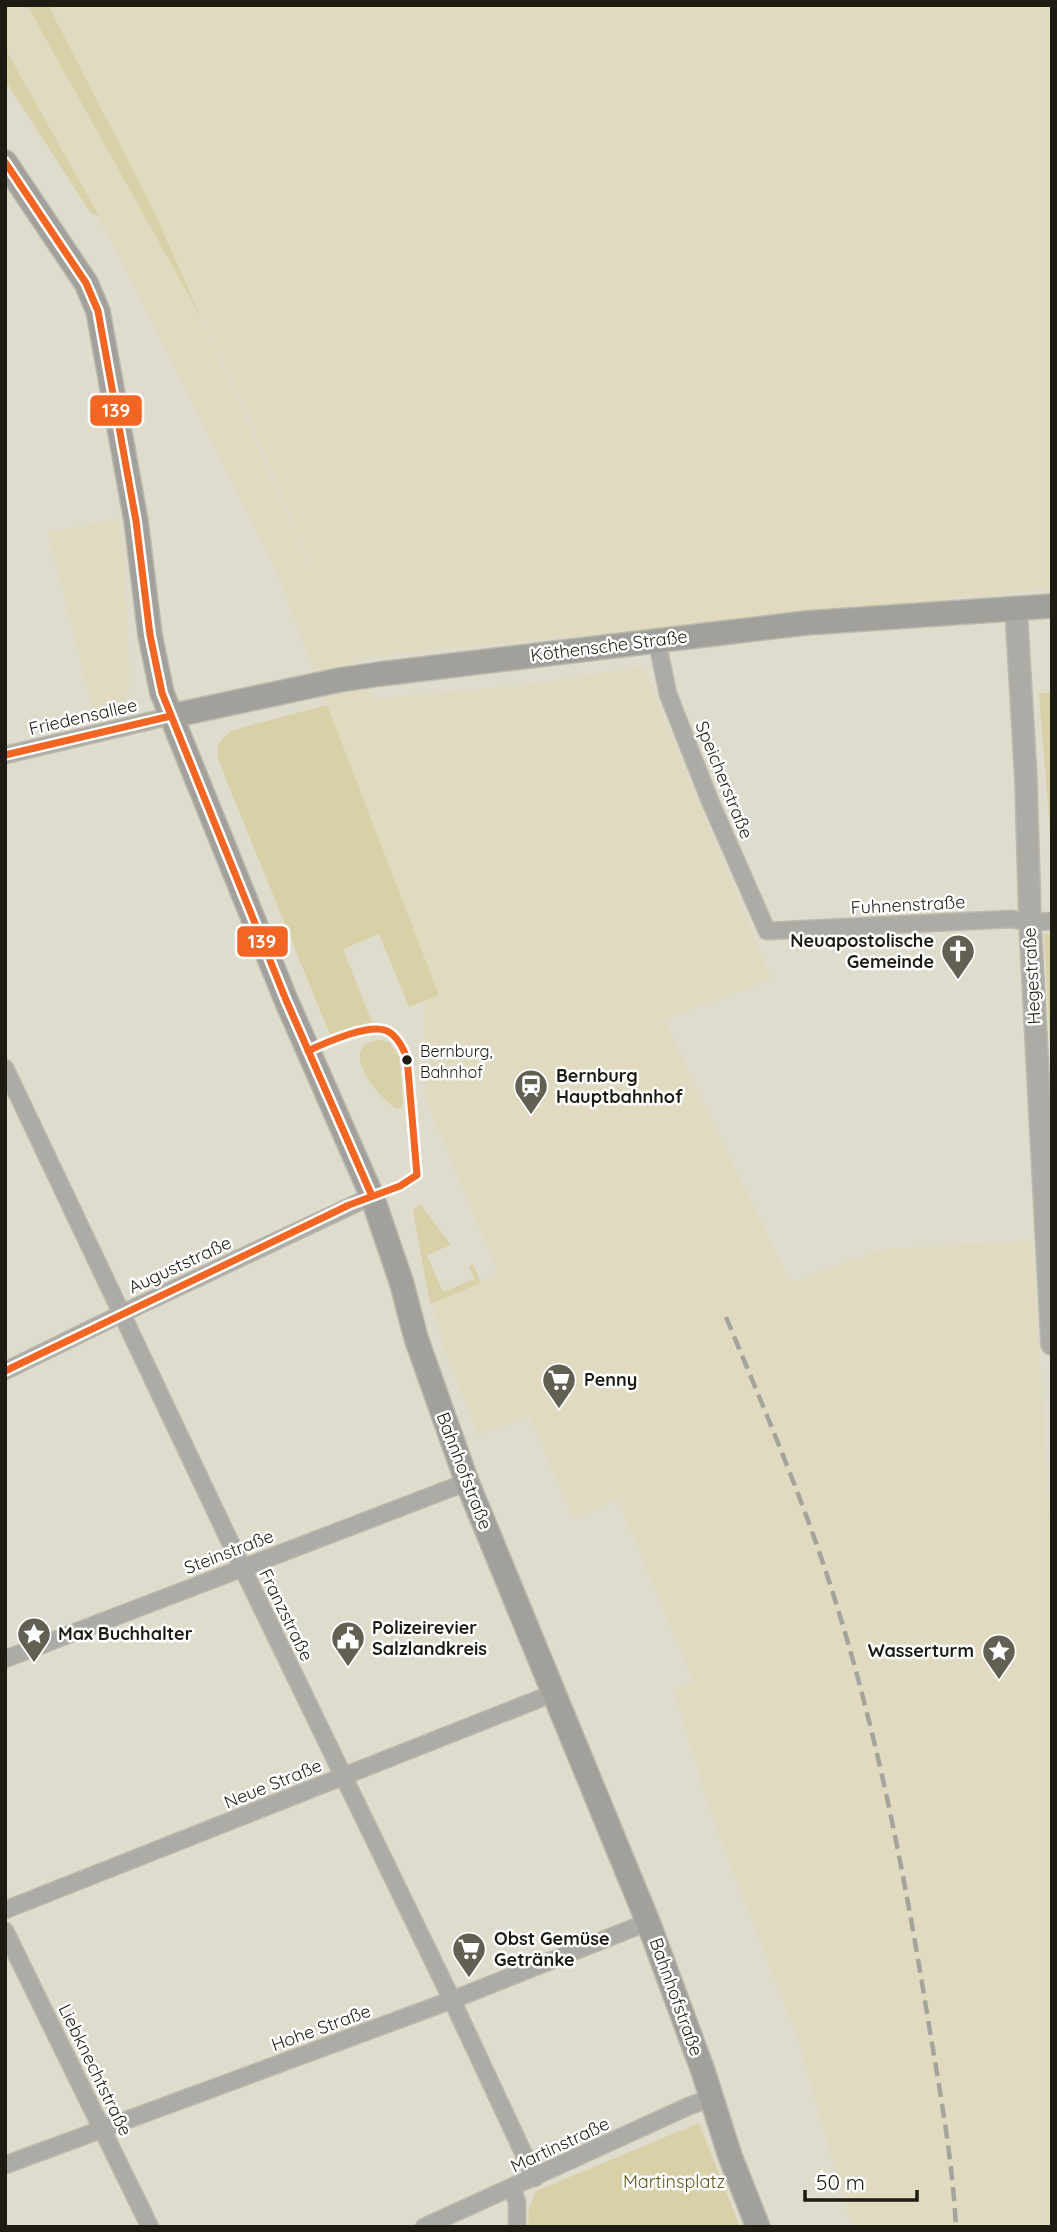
<svg xmlns="http://www.w3.org/2000/svg" width="1057" height="2232" font-family="Quicksand,sans-serif">
<style>
.built{fill:#e0dac0}
.green{fill:#d8d0a7}
.lines{fill:none;stroke-linecap:round;stroke-linejoin:round}
.minor-casing{stroke:#bbb9ad;stroke-width:19}
.tertiary-casing{stroke:#bbb9ad;stroke-width:24}
.secondary-casing{stroke:#bbb9ad;stroke-width:26}
.minor{stroke:#acaba5;stroke-width:16}
.tertiary{stroke:#acaba5;stroke-width:21}
.secondary{stroke:#a2a09a;stroke-width:23}
.rail{stroke:#a5a49c;stroke-width:4.5;stroke-dasharray:14 7;stroke-linecap:butt}
.bus-1-casing{stroke:#fff;stroke-width:12}
.bus-1{stroke:#f26522;stroke-width:7}
.bus-dot{fill:#1e1c12;stroke:#fff;stroke-width:2.5}
.labels{text-anchor:middle;stroke-width:5;stroke-linejoin:round;paint-order:stroke}
.bus-label{font-size:16px;fill:#1e1c12;stroke:#fff;text-anchor:start}
.street-label{font-size:18px;fill:#1e1c12;stroke:#fff}
.poi-label{font-size:18px;font-weight:bold;fill:#1e1c12;stroke:#fff;text-anchor:start}
.park-label{font-size:18px;fill:#64571a;stroke:#fff}
.line-badge{stroke:#fff;stroke-width:2.5}
.badge-label{font-size:19px;text-anchor:middle;font-weight:bold;fill:#fff}
</style>
<rect width="100%" height="100%" fill="#dfdccd"/>
<path class="built" d="M 5,5 L 27,5 L 204,323 L 342,641 L 252,424 L 154,211 L 48,5 L 1052,5 L 1052,589 L 350,659 L 374,699 L 526,685 L 644,667 L 771,979 L 664,1020 L 790,1283 L 872,1253 L 892,1249 L 1032,1240 L 1047,1472 L 1052,1576 L 1052,2227 L 852,2227 L 799,2041 L 714,1821 L 674,1691 L 694,1682 L 618,1500 L 573,1518 L 530,1416 L 479,1435 L 443,1345 L 433,1302 L 499,1274 L 425,1097 L 425,995 L 327,705 L 277,572 L 111,240 L 5,48 Z
M 119,519 L 125,558 L 130,688 L 123,704 L 93,710 L 48,533 Z"/>
<path class="green" d="M 27,5 L 48,5 L 154,211 L 204,323 Z
M 5,48 L 99,216 L 92,215 L 5,80 Z
M 1039,693 L 1052,693 L 1052,857 Z
M 327,705 L 439,995 L 409,1007 L 379,934 L 343,949 L 372,1022 L 330,1035 L 219,762 C 215,746 219,739 233,730 Z
M 1044,934 L 1052,934 L 1052,1080 Z
M 380,1040 L 389,1042 L 399,1057 L 403,1101 L 401,1108 L 396,1109 C 377,1096 335,1045 380,1040 Z
M 420,1204 L 451,1245 L 427,1255 L 443,1292 L 474,1279 L 469,1266 L 473,1264 L 481,1283 L 430,1304 L 413,1210 Z
M 699,2123 L 740,2227 L 528,2227 L 529,2208 L 536,2191 Z"/>
<g class="lines">
<g class="minor-casing">
<path id="minor" d="M 657,641 L 668,694 L 710,801 L 767,931 L 1011,919 L 1030,922 L 1052,921
M 5,755 L 171,716
M 5,1068 L 242,1567 L 452,2000 L 535,2178
M 5,1371 L 121,1314 L 372,1196
M 5,1659 L 467,1482
M 5,1910 L 554,1693
M 5,1931 L 150,2227
M 5,2165 L 452,2000 L 648,1922
M 512,2188 L 517,2202 L 517,2227
M 424,2227 L 689,2106 L 711,2098"/>
</g>
<g class="tertiary-casing">
<path id="tertiary" d="M 1016,608 L 1026,780 L 1030,922 L 1052,1344"/>
</g>
<g class="secondary-casing">
<path id="secondary" d="M 5,162 L 86,283 L 98,311 L 136,521 L 150,635 L 162,693 L 286,1000 L 372,1196 L 402,1284 L 416,1338 L 467,1482 L 648,1922 L 703,2071 L 730,2156 L 758,2227
M 171,716 L 339,680 L 380,674 L 806,623 L 1052,606"/>
</g>
<use href="#minor" class="minor"/>
<use href="#tertiary" class="tertiary"/>
<use href="#secondary" class="secondary"/>
<path class="rail" d="M 726,1317 C 765,1411 806,1506 836,1603 C 877,1734 903,1867 925,2001 C 937,2076 952,2151 956,2227"/>
<g class="bus-1-casing">
<path id="bus-1" d="M 5,162 L 86,283 L 98,311 L 136,521 L 150,635 L 162,693 L 286,1000 L 372,1196
M 5,755 L 171,716
M 5,1371 L 349,1205 L 400,1186 L 417,1175 L 407,1058 C 394,1025 381,1025 350,1034 C 335,1039 322,1044 308,1051"/>
</g>
<use href="#bus-1" class="bus-1"/>
</g>
<defs>
<g id="church-pin" transform="scale(1.75)"><path d="M0 17L-7.5 6A9.5 9.5 0 1 1 7.5 6Z" fill="#625f53" stroke="#fff"/><path d="M-1.2-6h2.4v3.5h3.3v2.4h-3.3V6h-2.4V-.1h-3.3v-2.4h3.3Z" fill="#fff"/></g>
<g id="station-pin" transform="scale(1.75)"><path d="M0 17L-7.5 6A9.5 9.5 0 1 1 7.5 6Z" fill="#625f53" stroke="#fff"/><path d="M-3-6H3Q5-6 5-4V2Q5 4 3 4L4.5 6H3L1.5 4h-3L-3 6H-4.5L-3 4Q-5 4-5 2V-4Q-5-6-3-6ZM-3.5-4v3h7v-3ZM-3.5 1v1.5H-2V1ZM2 1v1.5H3.5V1Z" fill="#fff"/></g>
<g id="supermarket-pin" transform="scale(1.75)"><path d="M0 17L-7.5 6A9.5 9.5 0 1 1 7.5 6Z" fill="#625f53" stroke="#fff"/><path d="M-6-5.5h2.5l.6 2H6L4.5 2H-2.5L-4.4-4H-6ZM-1.5 3.2a1.3 1.3 0 1 0 .1 0ZM3 3.2a1.3 1.3 0 1 0 .1 0Z" fill="#fff"/></g>
<g id="sight-pin" transform="scale(1.75)"><path d="M0 17L-7.5 6A9.5 9.5 0 1 1 7.5 6Z" fill="#625f53" stroke="#fff"/><path d="M0-6L1.8-2.2L6-1.7L2.9 1.2L3.7 5.4L0 3.3L-3.7 5.4L-2.9 1.2L-6-1.7L-1.8-2.2Z" fill="#fff"/></g>
<g id="civic-pin" transform="scale(1.75)"><path d="M0 17L-7.5 6A9.5 9.5 0 1 1 7.5 6Z" fill="#625f53" stroke="#fff"/><path d="M-.6-6.5H3V-4.5H.6V-3L4-1V1h2V6H-6V1h2V-1L-.6-3ZM-1.2 2.5V6h2.4V2.5Z" fill="#fff"/></g>
</defs>
<g fill-rule="evenodd">
<use href="#church-pin" x="958" y="951"/>
<use href="#station-pin" x="531" y="1086"/>
<use href="#supermarket-pin" x="559" y="1380"/>
<use href="#sight-pin" x="34" y="1634"/>
<use href="#civic-pin" x="348" y="1638"/>
<use href="#sight-pin" x="999" y="1651"/>
<use href="#supermarket-pin" x="469" y="1949"/>
</g>
<circle class="bus-dot" cx="407" cy="1060" r="6"/>
<g class="labels">
<g class="bus-label">
<text x="420" y="1057">Bernburg,<tspan x="420" dy="21">Bahnhof</tspan></text>
</g>
<g class="street-label">
<text transform="translate(609 646) rotate(-7)" y="6">Köthensche Straße</text>
<text transform="translate(83 717) rotate(-13)" y="6">Friedensallee</text>
<text transform="translate(724 780) rotate(68)" y="6">Speicherstraße</text>
<text transform="translate(908 905) rotate(-3)" y="6">Fuhnenstraße</text>
<text transform="translate(1032 976) rotate(-93)" y="6">Hegestraße</text>
<text transform="translate(180 1265) rotate(-25)" y="6">Auguststraße</text>
<text transform="translate(464 1471) rotate(69)" y="6">Bahnhofstraße</text>
<text transform="translate(229 1552) rotate(-21)" y="6">Steinstraße</text>
<text transform="translate(286 1615) rotate(64)" y="6">Franzstraße</text>
<text transform="translate(273 1784) rotate(-22)" y="6">Neue Straße</text>
<text transform="translate(676 1997) rotate(70)" y="6">Bahnhofstraße</text>
<text transform="translate(321 2028) rotate(-20)" y="6">Hohe Straße</text>
<text transform="translate(95 2070) rotate(64)" y="6">Liebknechtstraße</text>
<text transform="translate(560 2145) rotate(-25)" y="6">Martinstraße</text>
</g>
<g class="poi-label">
<text x="934" y="947" text-anchor="end">Neuapostolische<tspan x="934" dy="21">Gemeinde</tspan></text>
<text x="556" y="1082">Bernburg<tspan x="556" dy="21">Hauptbahnhof</tspan></text>
<text x="584" y="1386">Penny</text>
<text x="372" y="1634">Polizeirevier<tspan x="372" dy="21">Salzlandkreis</tspan></text>
<text x="58" y="1640">Max Buchhalter</text>
<text x="974" y="1657" text-anchor="end">Wasserturm</text>
<text x="494" y="1945">Obst Gemüse<tspan x="494" dy="21">Getränke</tspan></text>
</g>
<g class="park-label">
<text x="674" y="2188">Martinsplatz</text>
</g>
</g>
<g class="line-badge">
<rect x="89" y="394" width="54" height="33" rx="7" fill="#f26522"/>
<rect x="236" y="925" width="53" height="33" rx="7" fill="#f26522"/>
</g>
<g class="badge-label">
<text x="116" y="417">139</text>
<text x="262" y="948">139</text>
</g>
<rect width="1057" height="2232" fill="none" stroke="#1e1c12" stroke-width="14"/>
<path d="M805 2190v10h112v-10" fill="none" stroke="#1e1c12" stroke-width="3.5"/>
<text x="816" y="2190" font-size="21" fill="#1e1c12" stroke="#ffffff" stroke-width="5" paint-order="stroke">50 m</text>
</svg>
